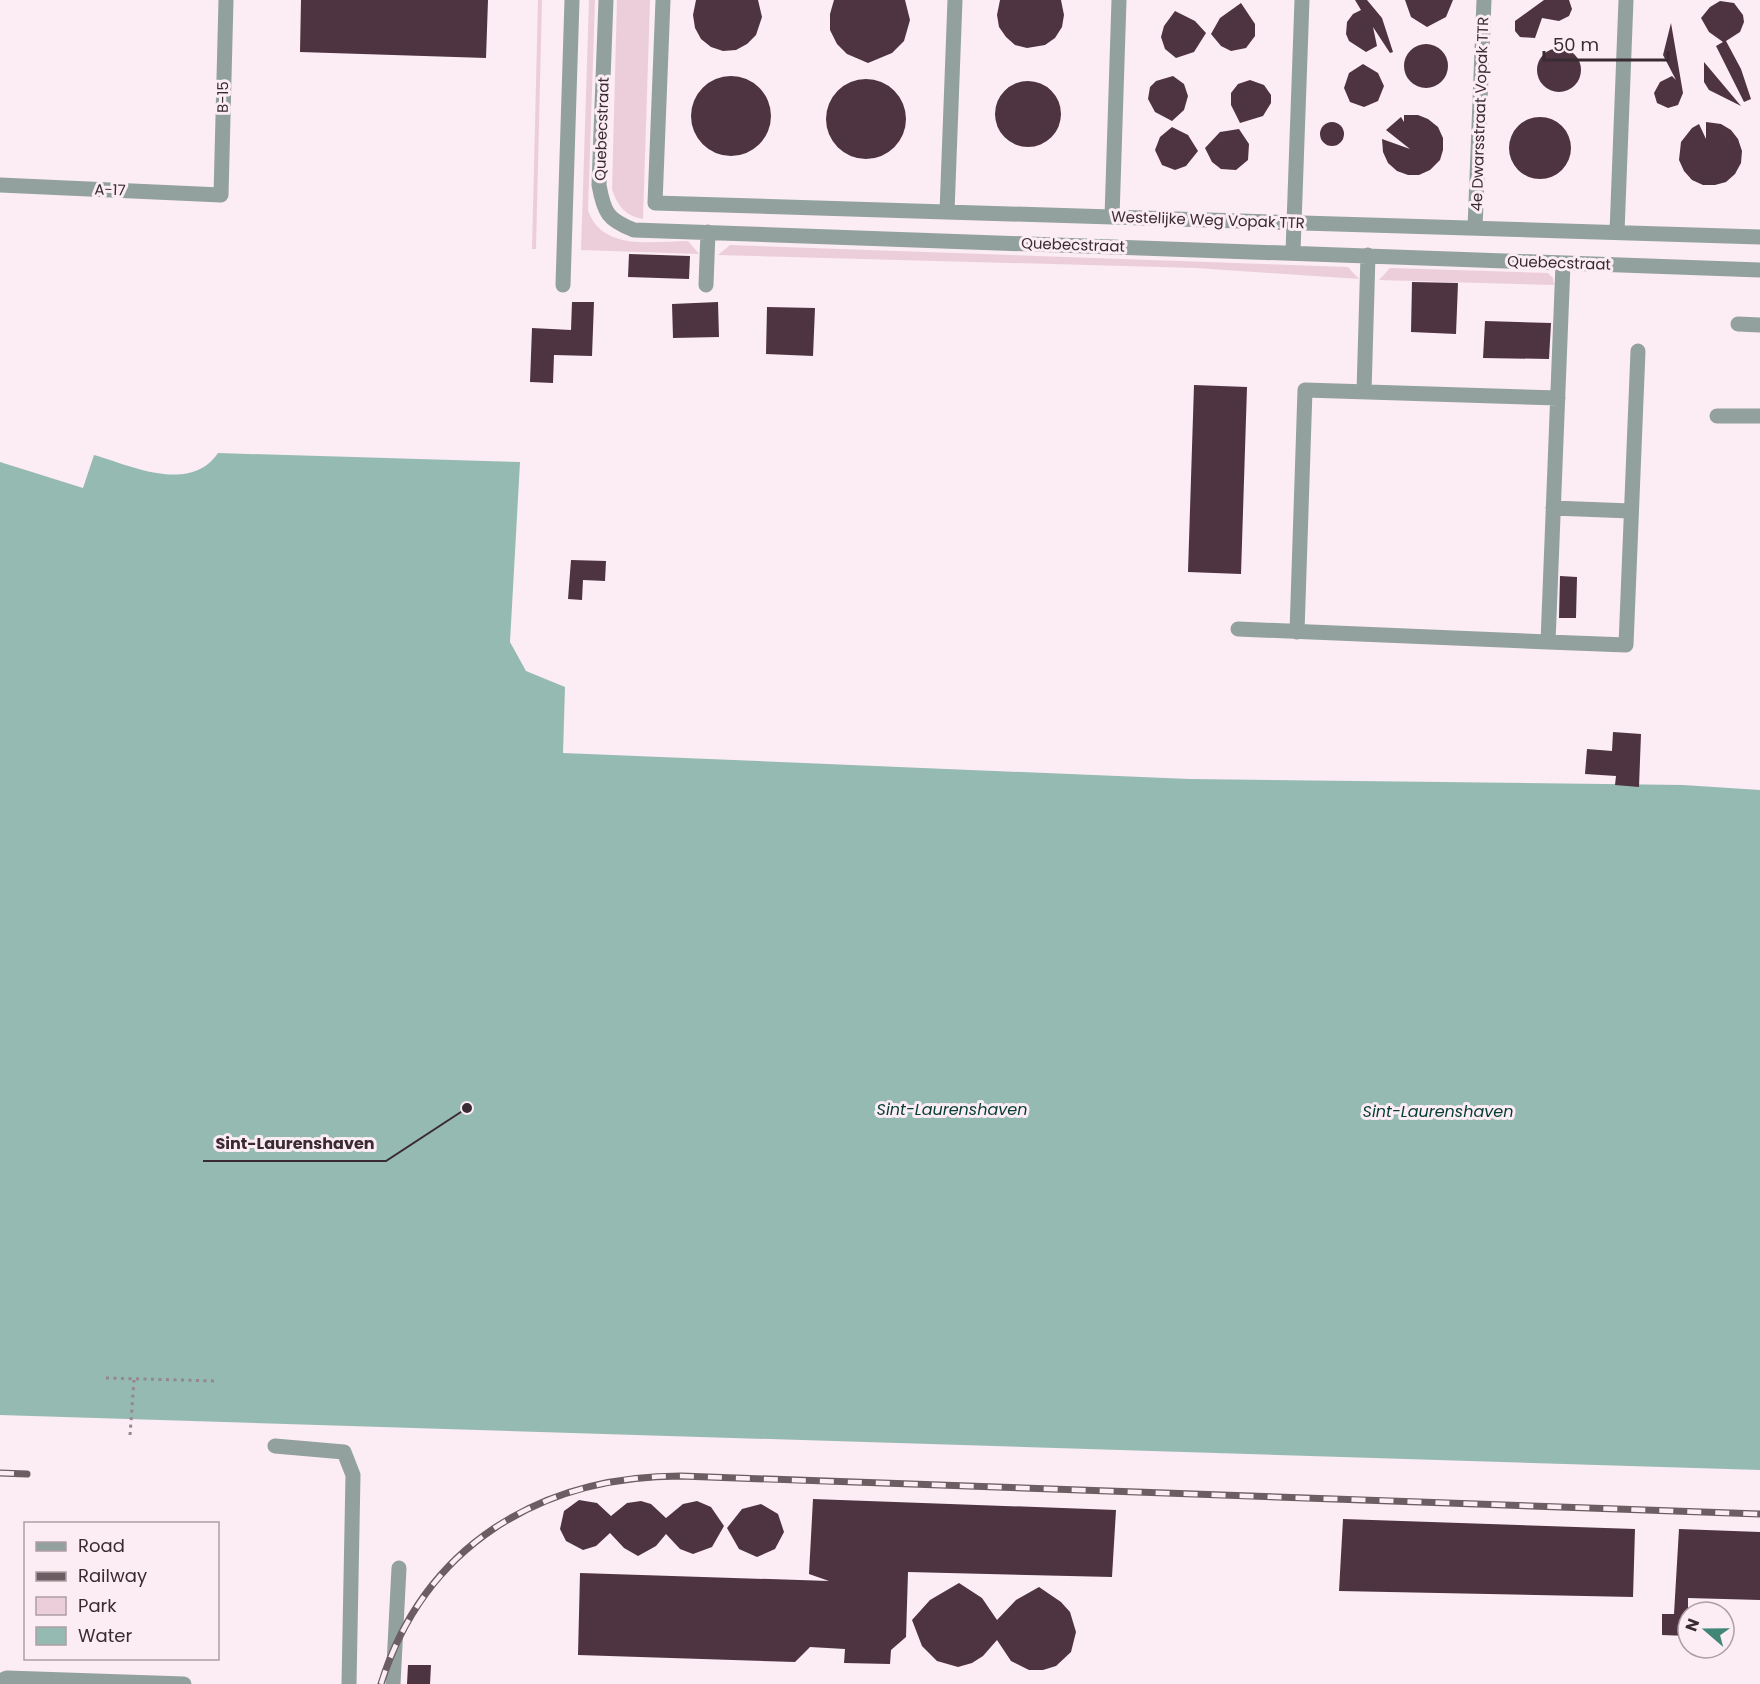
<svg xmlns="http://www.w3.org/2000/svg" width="1760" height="1684" font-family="Poppins,sans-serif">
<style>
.green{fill:#eccedb}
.water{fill:#95bab1}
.building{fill:#4e3440}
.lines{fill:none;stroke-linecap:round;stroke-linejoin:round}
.path{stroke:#96878e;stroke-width:3;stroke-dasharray:3 4.5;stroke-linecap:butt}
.minor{stroke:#92a19e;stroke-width:15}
.rail-casing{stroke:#6c5d63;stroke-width:7}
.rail{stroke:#fcecf3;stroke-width:4.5;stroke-dasharray:14;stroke-linecap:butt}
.labels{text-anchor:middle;stroke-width:6;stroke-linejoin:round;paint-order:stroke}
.street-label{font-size:15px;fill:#392b31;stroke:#fcecf3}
.water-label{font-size:16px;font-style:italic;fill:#023c33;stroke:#fcecf3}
.leader{fill:none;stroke:#392b31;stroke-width:2}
.callout-dot{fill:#392b31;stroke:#fcecf3;stroke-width:2}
.callout-label{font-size:16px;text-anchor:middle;font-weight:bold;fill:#392b31;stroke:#fcecf3;stroke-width:6;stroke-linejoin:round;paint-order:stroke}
</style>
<rect width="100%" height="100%" fill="#fcecf3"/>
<path class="green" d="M 538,0 L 542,0 L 536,249 L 532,249 Z
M 589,0 L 595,0 L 588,210 C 602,252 653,241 688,241 L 699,254 L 581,250 Z
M 617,0 L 650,0 L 643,219 C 625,216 617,205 612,189 Z
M 730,245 L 1348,267 L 1359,279 L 1196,268 L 718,255 Z
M 1390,268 L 1548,273 L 1553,278 L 1554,285 L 1379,280 Z"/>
<path class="water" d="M 218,453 L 520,462 L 510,642 L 526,671 L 565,687 L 563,753 L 1189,779 L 1683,785 L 1760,790 L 1760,1470 L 0,1415 L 0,462 L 83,488 L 94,455 C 132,466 190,494 218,453 Z"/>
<path class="building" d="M 301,0 L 488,0 L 486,58 L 300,52 Z
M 696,0 L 758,0 L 762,17 L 756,35 L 747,44 L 736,50 L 723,51 L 711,47 L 701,39 L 695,28 L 693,15 Z
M 834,0 L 905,0 L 910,20 L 904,41 L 892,53 L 868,63 L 847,54 L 837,44 L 830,30 L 830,14 Z
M 1000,0 L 1061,0 L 1064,15 L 1062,27 L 1055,38 L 1045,45 L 1027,48 L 1015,45 L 1006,37 L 999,27 L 997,15 Z
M 1355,0 L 1367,0 L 1382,18 L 1393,52 L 1390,53 L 1373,27 L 1377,46 L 1366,52 L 1349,41 L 1346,34 L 1347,22 L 1353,14 L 1361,10 Z
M 1405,0 L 1453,0 L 1446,17 L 1427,27 L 1411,17 Z
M 1544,0 L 1569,0 L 1572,9 L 1569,16 L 1559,21 L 1542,18 L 1535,38 L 1520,37 L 1515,31 L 1515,21 Z
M 1720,1 L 1734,3 L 1743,15 L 1744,22 L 1740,32 L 1726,41 L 1741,69 L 1751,99 L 1744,102 L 1716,46 L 1723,42 L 1709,32 L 1701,18 L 1710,7 Z
M 1241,3 L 1255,24 L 1255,36 L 1246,48 L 1231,51 L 1221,46 L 1211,34 L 1220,18 Z
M 1175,11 L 1195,21 L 1206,33 L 1194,52 L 1176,58 L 1165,49 L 1161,37 L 1164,26 Z
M 1671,23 L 1683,93 L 1678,105 L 1668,108 L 1657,103 L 1654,93 L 1660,82 L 1672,76 L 1676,80 L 1663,55 Z
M1404 66a22 22 0 1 1 44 0a22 22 0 1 1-44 0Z
M1537 70a22 22 0 1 1 44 0a22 22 0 1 1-44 0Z
M 1704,62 L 1741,106 L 1709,90 L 1704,82 Z
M 1363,64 L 1378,73 L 1384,86 L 1378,101 L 1364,107 L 1350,102 L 1344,88 L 1349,73 Z
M691 116a40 40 0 1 1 80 0a40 40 0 1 1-80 0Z
M 1173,76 L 1184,84 L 1188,96 L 1184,110 L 1172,121 L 1155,112 L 1148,99 L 1150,87 L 1156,81 Z
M826 119a40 40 0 1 1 80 0a40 40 0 1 1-80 0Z
M 1250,80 L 1264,85 L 1271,95 L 1271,103 L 1263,116 L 1240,123 L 1231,105 L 1231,93 L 1238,84 Z
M995 114a33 33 0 1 1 66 0a33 33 0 1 1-66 0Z
M 1404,115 L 1418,115 L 1428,119 L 1438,127 L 1443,138 L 1443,150 L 1440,160 L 1430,170 L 1419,175 L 1408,175 L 1397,171 L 1388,163 L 1383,152 L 1382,139 L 1410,149 L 1386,130 L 1401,117 L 1404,122 Z
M1509 148a31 31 0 1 1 62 0a31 31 0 1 1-62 0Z
M1320 134a12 12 0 1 1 24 0a12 12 0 1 1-24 0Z
M 1706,122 L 1721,124 L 1731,130 L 1738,139 L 1742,151 L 1741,163 L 1735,174 L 1726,182 L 1715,185 L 1703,185 L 1692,180 L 1684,171 L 1679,160 L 1681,142 L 1692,128 L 1699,124 L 1706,139 Z
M 1172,127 L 1188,135 L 1198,151 L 1186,166 L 1175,170 L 1162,165 L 1155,150 L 1160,137 Z
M 1239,129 L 1249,144 L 1248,160 L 1236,170 L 1221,169 L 1212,162 L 1205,148 L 1220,132 Z
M 629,254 L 690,256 L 689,279 L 628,277 Z
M 1412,282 L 1458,283 L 1456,334 L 1411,332 Z
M 572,302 L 594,302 L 592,356 L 554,355 L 553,383 L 530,382 L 532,328 L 571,330 Z
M 718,302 L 719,337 L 673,338 L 672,304 Z
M 767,307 L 815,308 L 813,356 L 766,354 Z
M 1485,321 L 1551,323 L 1549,359 L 1483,358 Z
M 1194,385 L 1247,387 L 1241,574 L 1188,572 Z
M 571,560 L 606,561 L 605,581 L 583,580 L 582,600 L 568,599 Z
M 1560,576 L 1577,577 L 1576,618 L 1559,618 Z
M 1613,732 L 1641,734 L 1639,787 L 1615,785 L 1616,776 L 1585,774 L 1587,749 L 1612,751 Z
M 813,1499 L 1116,1510 L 1112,1577 L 908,1572 L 906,1637 L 891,1650 L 890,1664 L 844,1663 L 845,1649 L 810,1647 L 795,1662 L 578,1655 L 580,1573 L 829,1581 L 809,1574 Z
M 579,1500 L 597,1503 L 611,1516 L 627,1503 L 641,1501 L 651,1504 L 666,1518 L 683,1504 L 697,1501 L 711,1507 L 724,1526 L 712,1547 L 693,1554 L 680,1549 L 666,1534 L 656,1546 L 638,1556 L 624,1548 L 610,1533 L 596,1546 L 583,1550 L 566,1541 L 560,1529 L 564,1511 Z
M 761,1504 L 778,1514 L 784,1532 L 775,1549 L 757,1557 L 739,1549 L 727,1528 L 742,1509 Z
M 1343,1519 L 1635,1529 L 1633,1597 L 1339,1591 Z
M 1679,1529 L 1760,1532 L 1760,1600 L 1688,1598 L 1688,1636 L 1662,1635 L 1662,1614 L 1674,1614 Z
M 959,1583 L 982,1598 L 997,1620 L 1016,1600 L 1039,1587 L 1061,1602 L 1070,1612 L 1076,1632 L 1071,1652 L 1056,1666 L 1043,1670 L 1029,1670 L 1011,1661 L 997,1640 L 983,1656 L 972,1663 L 958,1667 L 937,1661 L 922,1646 L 912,1620 L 930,1600 Z
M 408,1665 L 431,1665 L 430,1684 L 407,1684 Z"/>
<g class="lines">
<path class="path" d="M 106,1378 L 217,1381
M 130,1435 L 134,1380"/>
<path class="minor" d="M 606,0 L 599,185 C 604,213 608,220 634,230 L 1760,270
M 663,0 L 655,203 L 1760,237
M 0,185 L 221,195 L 226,0
M 947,212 L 955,0
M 1112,217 L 1119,0
M 1475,228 L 1484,0
M 1617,232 L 1626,0
M 1293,252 L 1302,0
M 563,285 L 572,0
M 706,285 L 708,232
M 1738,324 L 1760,325
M 1364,392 L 1368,255
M 1717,416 L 1760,416
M 1553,508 L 1631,511
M 1238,629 L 1548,642 L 1563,264
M 1297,632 L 1305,390 L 1558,398
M 1548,642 L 1626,645 L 1638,351
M 275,1446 L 344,1452 L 353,1475 L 349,1684
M 0,1681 L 7,1678 L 184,1684
M 393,1684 L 399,1568"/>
<g class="rail-casing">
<path id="rail" d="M 0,1473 L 27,1474
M 381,1684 C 424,1546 540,1476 681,1476 L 1760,1514"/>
</g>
<use href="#rail" class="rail"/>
</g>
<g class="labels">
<g class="street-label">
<text transform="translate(223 97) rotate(-89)" y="5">B-15</text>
<text transform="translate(1480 114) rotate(-88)" y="5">4e Dwarsstraat Vopak TTR</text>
<text transform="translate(602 129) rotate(-88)" y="5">Quebecstraat</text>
<text transform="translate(110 190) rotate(2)" y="5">A-17</text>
<text transform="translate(1208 220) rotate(2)" y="5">Westelijke Weg Vopak TTR</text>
<text transform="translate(1073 245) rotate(2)" y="5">Quebecstraat</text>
<text transform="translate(1559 263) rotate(2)" y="5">Quebecstraat</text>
</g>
<g class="water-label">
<text x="952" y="1115">Sint-Laurenshaven</text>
<text x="1438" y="1117">Sint-Laurenshaven</text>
</g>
</g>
<path class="leader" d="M467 1108L386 1161H203"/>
<circle class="callout-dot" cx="467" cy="1108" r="6"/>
<g class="callout-label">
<text x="295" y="1149">Sint-Laurenshaven</text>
</g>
<rect x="24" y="1522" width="195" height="138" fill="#fcecf3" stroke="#ae9fa5" stroke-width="1.5"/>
<rect x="36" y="1542" width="30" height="9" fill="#92a19e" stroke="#ae9fa5" stroke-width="1.5"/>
<text x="78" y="1552" font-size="18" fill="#392b31">Road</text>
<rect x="36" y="1572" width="30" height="9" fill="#6c5d63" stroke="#ae9fa5" stroke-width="1.5"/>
<text x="78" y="1582" font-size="18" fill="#392b31">Railway</text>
<rect x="36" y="1597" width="30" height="18" fill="#eccedb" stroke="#ae9fa5" stroke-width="1.5"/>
<text x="78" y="1612" font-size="18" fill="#392b31">Park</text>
<rect x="36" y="1627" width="30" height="18" fill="#95bab1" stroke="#ae9fa5" stroke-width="1.5"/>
<text x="78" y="1642" font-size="18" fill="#392b31">Water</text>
<g transform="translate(1706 1630) rotate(290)"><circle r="28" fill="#fcecf3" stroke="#ae9fa5" stroke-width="1.5"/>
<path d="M0-4.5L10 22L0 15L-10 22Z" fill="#428678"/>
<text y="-9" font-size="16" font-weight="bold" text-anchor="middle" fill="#392b31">N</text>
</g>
<path d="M1544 51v9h124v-9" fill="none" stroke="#392b31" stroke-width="3"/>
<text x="1553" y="51" font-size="18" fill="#392b31" stroke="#fcecf3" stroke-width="4.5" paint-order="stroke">50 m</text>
</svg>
